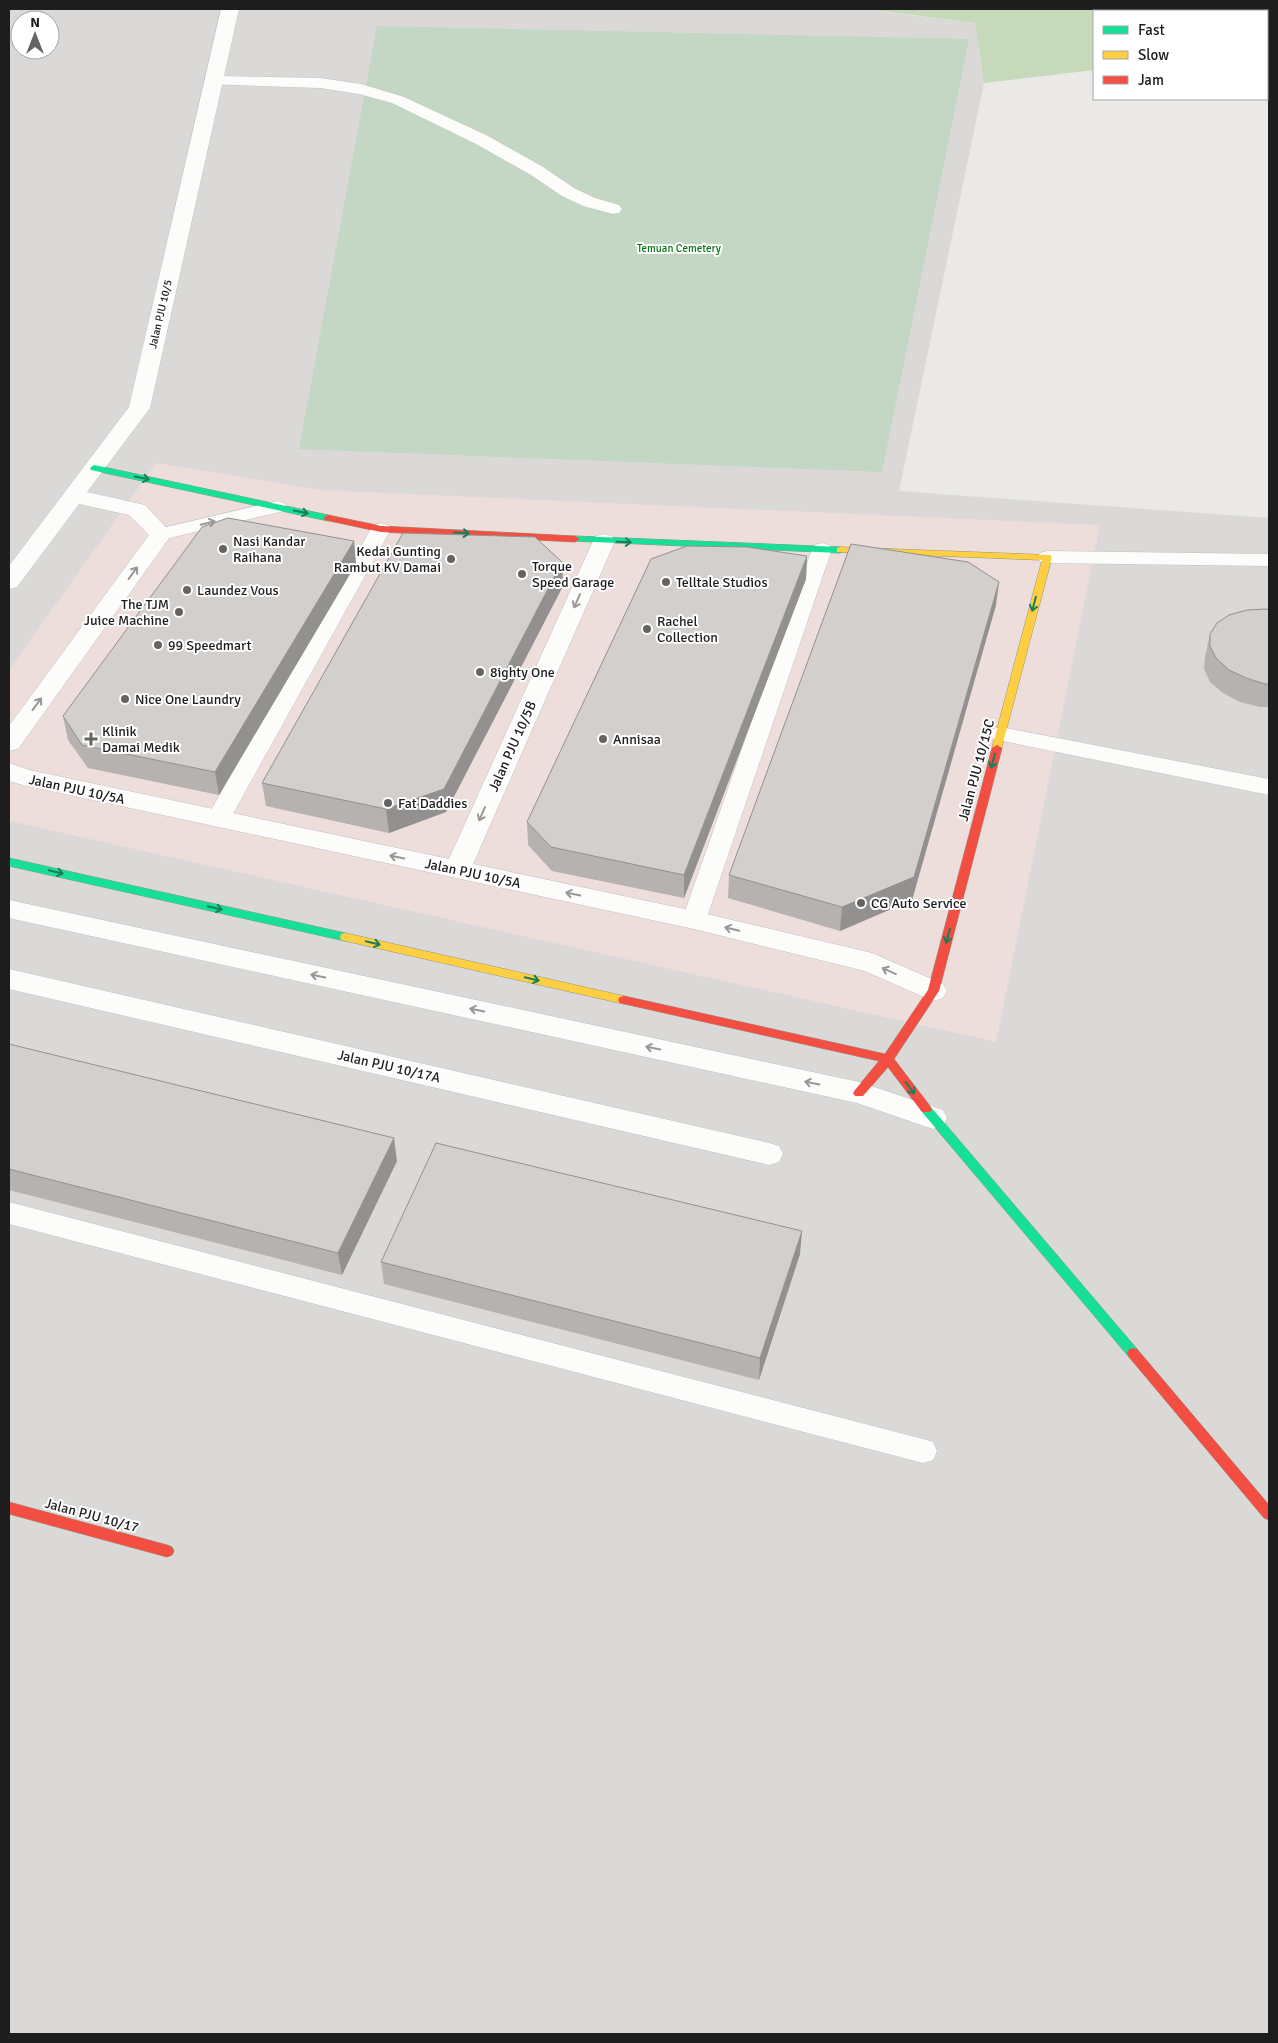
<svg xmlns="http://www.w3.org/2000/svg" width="1278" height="2043" font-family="Signika,sans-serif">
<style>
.residential{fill:#dad9d7;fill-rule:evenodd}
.commercial{fill:#eddddb}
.forest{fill:#c6d9bb}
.cemetery{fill:#c4d6c4}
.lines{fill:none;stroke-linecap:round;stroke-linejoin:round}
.lane-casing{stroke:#c4c3c2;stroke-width:1}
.street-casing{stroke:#c4c3c2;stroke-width:1}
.fast-casing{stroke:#92947e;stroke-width:1}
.slow-casing{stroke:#92947e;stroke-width:1}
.jam-casing{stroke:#92947e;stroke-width:1}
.lane{fill:#fcfcfb;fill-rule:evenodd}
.street{fill:#fcfcfb;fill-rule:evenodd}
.fast{fill:#16e098;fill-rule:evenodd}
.slow{fill:#ffcf43;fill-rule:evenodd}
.jam{fill:#f24e42;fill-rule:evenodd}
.wall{fill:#b5b2af}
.shaded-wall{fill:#93918f}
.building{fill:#d2cfcc;stroke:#93918f}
.oneway{stroke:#1a7e5a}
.oneway2{stroke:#989897}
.poi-dot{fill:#656463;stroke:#fff;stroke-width:2}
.labels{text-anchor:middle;stroke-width:4;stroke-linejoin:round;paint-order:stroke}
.far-park-label{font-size:11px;fill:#0e7716;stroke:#fff}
.far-street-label{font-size:11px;fill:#1d1d1d;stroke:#fff}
.poi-label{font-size:14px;fill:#1d1d1d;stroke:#fff;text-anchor:start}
.street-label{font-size:14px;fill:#1d1d1d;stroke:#fff}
</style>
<rect width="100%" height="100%" fill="#ebe9e6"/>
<path class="residential" d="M 9,9 L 882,9 L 882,12 L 975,23 L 984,83 L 899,491 L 1269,518 L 1269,2034 L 9,2034 ZM 20,20 L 50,20 L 50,50 L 20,50 Z"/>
<path class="commercial" d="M 156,463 L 321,490 L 1100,525 L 996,1042 L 9,821 L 9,670 Z"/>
<path class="forest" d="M 882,9 L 1269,9 L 1269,48 L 1267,49 L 1267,11 L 1094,11 L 1094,70 L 984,83 L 975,23 L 881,11 Z"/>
<path class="cemetery" d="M 377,26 L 969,39 L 882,472 L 299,449 Z"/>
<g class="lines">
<g class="lane-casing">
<path id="lane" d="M 214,76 L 320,78 L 361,84 L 404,97 L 488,136 L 543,167 L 574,188 L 595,198 L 619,205 L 622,209 L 619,213 L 613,214 L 583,206 L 562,196 L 531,175 L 476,144 L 392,103 L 359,94 L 320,88 L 208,84 L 206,81 L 208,78 Z
M 277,501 L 284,503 L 287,507 L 284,511 L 161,540 L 154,538 L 151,534 L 154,530 Z
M 381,523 L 388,525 L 391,529 L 230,819 L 226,825 L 218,827 L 210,825 L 206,819 L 371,529 L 374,525 Z
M 822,543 L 829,545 L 832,549 L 706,920 L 703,926 L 694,929 L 685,926 L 682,920 L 812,549 L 815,545 Z
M 1047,551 L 1269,554 L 1269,566 L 1047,563 L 1040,561 L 1037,557 L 1040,553 Z
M 1001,727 L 1269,779 L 1269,795 L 993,739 L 990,734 L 993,729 Z
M 9,1202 L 923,1439 L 933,1442 L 937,1451 L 933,1460 L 923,1463 L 9,1224 Z"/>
</g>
<g class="street-casing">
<path id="street" d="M 221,9 L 239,9 L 150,408 L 87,492 L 145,505 L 172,534 L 18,749 L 9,751 L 9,726 L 149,535 L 129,515 L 79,504 L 17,587 L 9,589 L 9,566 L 129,407 Z
M 604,534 L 612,536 L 615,541 L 473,864 L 694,911 L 872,953 L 943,984 L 947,991 L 943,998 L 933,1001 L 865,971 L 694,929 L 23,785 L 9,781 L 9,763 L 29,770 L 449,859 L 593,541 L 596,536 Z
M 9,900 L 859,1082 L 943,1110 L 947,1118 L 943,1126 L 933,1129 L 857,1103 L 9,918 Z
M 9,969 L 769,1143 L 779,1146 L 783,1154 L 779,1162 L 769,1165 L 9,989 Z"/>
</g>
<g class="fast-casing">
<path id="fast" d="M 94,465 L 328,515 L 333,518 L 328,521 L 91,470 L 90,468 Z
M 575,536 L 840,547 L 845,550 L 840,553 L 572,541 L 570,539 Z
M 9,858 L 345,933 L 350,937 L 345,941 L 9,866 Z
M 926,1105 L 930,1106 L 1137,1349 L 1139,1353 L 1137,1357 L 1133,1358 L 1129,1357 L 922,1112 L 920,1109 L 922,1106 Z"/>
</g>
<g class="slow-casing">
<path id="slow" d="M 840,547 L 1050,555 L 1052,557 L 1001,750 L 997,751 L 992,748 L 1042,560 L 837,552 L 837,548 Z
M 345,933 L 624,996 L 630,1000 L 624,1004 L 341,940 L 340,937 L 341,934 Z"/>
</g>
<g class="jam-casing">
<path id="jam" d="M 328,515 L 381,526 L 575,536 L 580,539 L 575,542 L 381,532 L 325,520 L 323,518 Z
M 997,745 L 1002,748 L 939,991 L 894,1059 L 930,1106 L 932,1109 L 930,1112 L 922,1112 L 888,1067 L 863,1096 L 855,1096 L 853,1093 L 855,1090 L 879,1061 L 620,1003 L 618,1000 L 620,997 L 624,996 L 885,1054 L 928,990 L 992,748 Z
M 1133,1348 L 1137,1349 L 1269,1505 L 1269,1520 L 1264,1518 L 1129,1357 L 1127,1353 L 1129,1349 Z
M 9,1502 L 167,1545 L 172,1547 L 174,1551 L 172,1555 L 167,1557 L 9,1514 Z"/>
</g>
<use href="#lane" class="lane"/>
<use href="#street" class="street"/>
<use href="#fast" class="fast"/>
<use href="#slow" class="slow"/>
<use href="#jam" class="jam"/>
</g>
<path class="wall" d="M 354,541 L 356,564 L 219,795 L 88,768 L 68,740 L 63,716 Z
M 807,556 L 806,579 L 684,898 L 552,871 L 528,845 L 527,822 Z
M 562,562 L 563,586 L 446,812 L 389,833 L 266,806 L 262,783 Z
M 996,605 L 912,900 L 840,931 L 728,898 L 729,875 Z
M 1269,610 L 1269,707 L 1260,707 L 1240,702 L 1223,693 L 1210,682 L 1204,669 L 1205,657 L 1210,634 Z
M 9,1044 L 397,1161 L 342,1275 L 9,1190 Z
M 800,1254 L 759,1380 L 384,1284 L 381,1262 Z"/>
<path class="shaded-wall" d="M 354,541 L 356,564 L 219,795 L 215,772 Z
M 807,556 L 806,579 L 684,898 L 684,875 Z
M 562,562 L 563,586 L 446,812 L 389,833 L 386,809 Z
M 999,582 L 996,605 L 912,900 L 840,931 L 842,907 Z
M 394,1138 L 397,1161 L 342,1275 L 338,1253 Z
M 802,1231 L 800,1254 L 759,1380 L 760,1358 Z"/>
<path class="building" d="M 228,518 L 354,541 L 215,772 L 82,745 L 63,716 L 202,527 Z
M 403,533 L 535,537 L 562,562 L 444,789 L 386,809 L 262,783 Z
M 851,544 L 968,562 L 999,582 L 914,877 L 842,907 L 729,875 Z
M 687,546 L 747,547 L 807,556 L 684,875 L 551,847 L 527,822 L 651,559 Z
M 1266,609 L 1269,610 L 1269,684 L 1265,684 L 1246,678 L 1229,670 L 1216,658 L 1210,646 L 1210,634 L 1217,623 L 1229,615 L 1247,610 Z
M 9,1044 L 394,1138 L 338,1253 L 9,1169 Z
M 436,1143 L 802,1231 L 760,1358 L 381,1262 Z"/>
<defs><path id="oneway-shaft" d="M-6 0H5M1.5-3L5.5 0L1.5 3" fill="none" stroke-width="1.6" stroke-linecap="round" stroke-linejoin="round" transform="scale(1.25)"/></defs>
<g class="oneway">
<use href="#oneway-shaft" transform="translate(142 478) rotate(12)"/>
<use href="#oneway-shaft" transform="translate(301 512) rotate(12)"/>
<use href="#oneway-shaft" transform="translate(462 533) rotate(3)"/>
<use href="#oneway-shaft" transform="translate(624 542) rotate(2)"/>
<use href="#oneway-shaft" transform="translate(1034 604) rotate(105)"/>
<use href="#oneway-shaft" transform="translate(993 761) rotate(105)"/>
<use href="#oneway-shaft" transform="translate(56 872) rotate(13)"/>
<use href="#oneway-shaft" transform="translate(215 908) rotate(13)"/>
<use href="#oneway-shaft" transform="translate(948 936) rotate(105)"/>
<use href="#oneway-shaft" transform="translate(373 943) rotate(13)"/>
<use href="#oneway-shaft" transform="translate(532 979) rotate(13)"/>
<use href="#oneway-shaft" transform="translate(910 1088) rotate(53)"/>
</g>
<g class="oneway2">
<use href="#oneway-shaft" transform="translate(208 523) rotate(-14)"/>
<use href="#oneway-shaft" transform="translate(133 573) rotate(-54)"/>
<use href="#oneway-shaft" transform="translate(577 601) rotate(114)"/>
<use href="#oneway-shaft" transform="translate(37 704) rotate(-54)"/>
<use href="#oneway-shaft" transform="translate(482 814) rotate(114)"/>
<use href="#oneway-shaft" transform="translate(397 857) rotate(-168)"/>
<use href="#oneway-shaft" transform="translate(573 894) rotate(-168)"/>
<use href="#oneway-shaft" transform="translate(732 929) rotate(-166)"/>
<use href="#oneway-shaft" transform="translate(889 971) rotate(-156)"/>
<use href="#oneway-shaft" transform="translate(318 976) rotate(-168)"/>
<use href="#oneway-shaft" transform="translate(477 1010) rotate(-168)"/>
<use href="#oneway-shaft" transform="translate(653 1048) rotate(-168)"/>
<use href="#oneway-shaft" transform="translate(812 1083) rotate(-168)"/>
</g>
<g class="poi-dot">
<circle cx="223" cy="549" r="5"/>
<circle cx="451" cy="559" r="5"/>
<circle cx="522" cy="574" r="5"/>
<circle cx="666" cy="582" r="5"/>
<circle cx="187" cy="590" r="5"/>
<circle cx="179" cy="612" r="5"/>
<circle cx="647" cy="629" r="5"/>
<circle cx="158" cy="645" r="5"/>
<circle cx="480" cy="672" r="5"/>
<circle cx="125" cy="699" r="5"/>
<path d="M88.5 731.5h5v5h5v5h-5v5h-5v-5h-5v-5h5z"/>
<circle cx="603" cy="739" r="5"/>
<circle cx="388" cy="803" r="5"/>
<circle cx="861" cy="903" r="5"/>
</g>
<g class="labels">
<g class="far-park-label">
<text x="679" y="252">Temuan Cemetery</text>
</g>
<g class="far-street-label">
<text transform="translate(160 314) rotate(-77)" y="4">Jalan PJU 10/5</text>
</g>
<g class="poi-label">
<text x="233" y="546">Nasi Kandar<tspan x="233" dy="16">Raihana</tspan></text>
<text x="441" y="556" text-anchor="end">Kedai Gunting<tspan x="441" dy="16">Rambut KV Damai</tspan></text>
<text x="532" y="571">Torque<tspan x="532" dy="16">Speed Garage</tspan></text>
<text x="676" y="587">Telltale Studios</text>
<text x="197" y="595">Laundez Vous</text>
<text x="169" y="609" text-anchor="end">The TJM<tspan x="169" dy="16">Juice Machine</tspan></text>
<text x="657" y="626">Rachel<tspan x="657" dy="16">Collection</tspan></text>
<text x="168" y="650">99 Speedmart</text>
<text x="490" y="677">8ighty One</text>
<text x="135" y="704">Nice One Laundry</text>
<text x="102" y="736">Klinik<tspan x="102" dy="16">Damai Medik</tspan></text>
<text x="613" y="744">Annisaa</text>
<text x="398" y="808">Fat Daddies</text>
<text x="871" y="908">CG Auto Service</text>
</g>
<g class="street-label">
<text transform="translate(512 746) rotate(-66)" y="5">Jalan PJU 10/5B</text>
<text transform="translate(976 770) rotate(-75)" y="5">Jalan PJU 10/15C</text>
<text transform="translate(77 789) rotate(12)" y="5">Jalan PJU 10/5A</text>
<text transform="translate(473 873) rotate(12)" y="5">Jalan PJU 10/5A</text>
<text transform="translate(389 1066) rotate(13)" y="5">Jalan PJU 10/17A</text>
<text transform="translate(92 1515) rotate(15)" y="5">Jalan PJU 10/17</text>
</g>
</g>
<rect width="1278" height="2043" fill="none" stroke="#1d1d1d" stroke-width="20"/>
<rect x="1093" y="10" width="175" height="90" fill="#ffffff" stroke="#a5a5a5"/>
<rect x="1103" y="26" width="25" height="8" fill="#16e098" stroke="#a5a5a5"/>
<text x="1138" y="35" font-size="15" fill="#1d1d1d">Fast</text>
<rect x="1103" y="51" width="25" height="8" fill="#ffcf43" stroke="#a5a5a5"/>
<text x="1138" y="60" font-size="15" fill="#1d1d1d">Slow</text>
<rect x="1103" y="76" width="25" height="8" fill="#f24e42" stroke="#a5a5a5"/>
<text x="1138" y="85" font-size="15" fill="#1d1d1d">Jam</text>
<g transform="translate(35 35)"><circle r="24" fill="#ffffff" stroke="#a5a5a5"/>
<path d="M0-4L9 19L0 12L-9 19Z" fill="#656463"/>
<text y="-8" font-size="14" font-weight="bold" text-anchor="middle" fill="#1d1d1d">N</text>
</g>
</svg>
